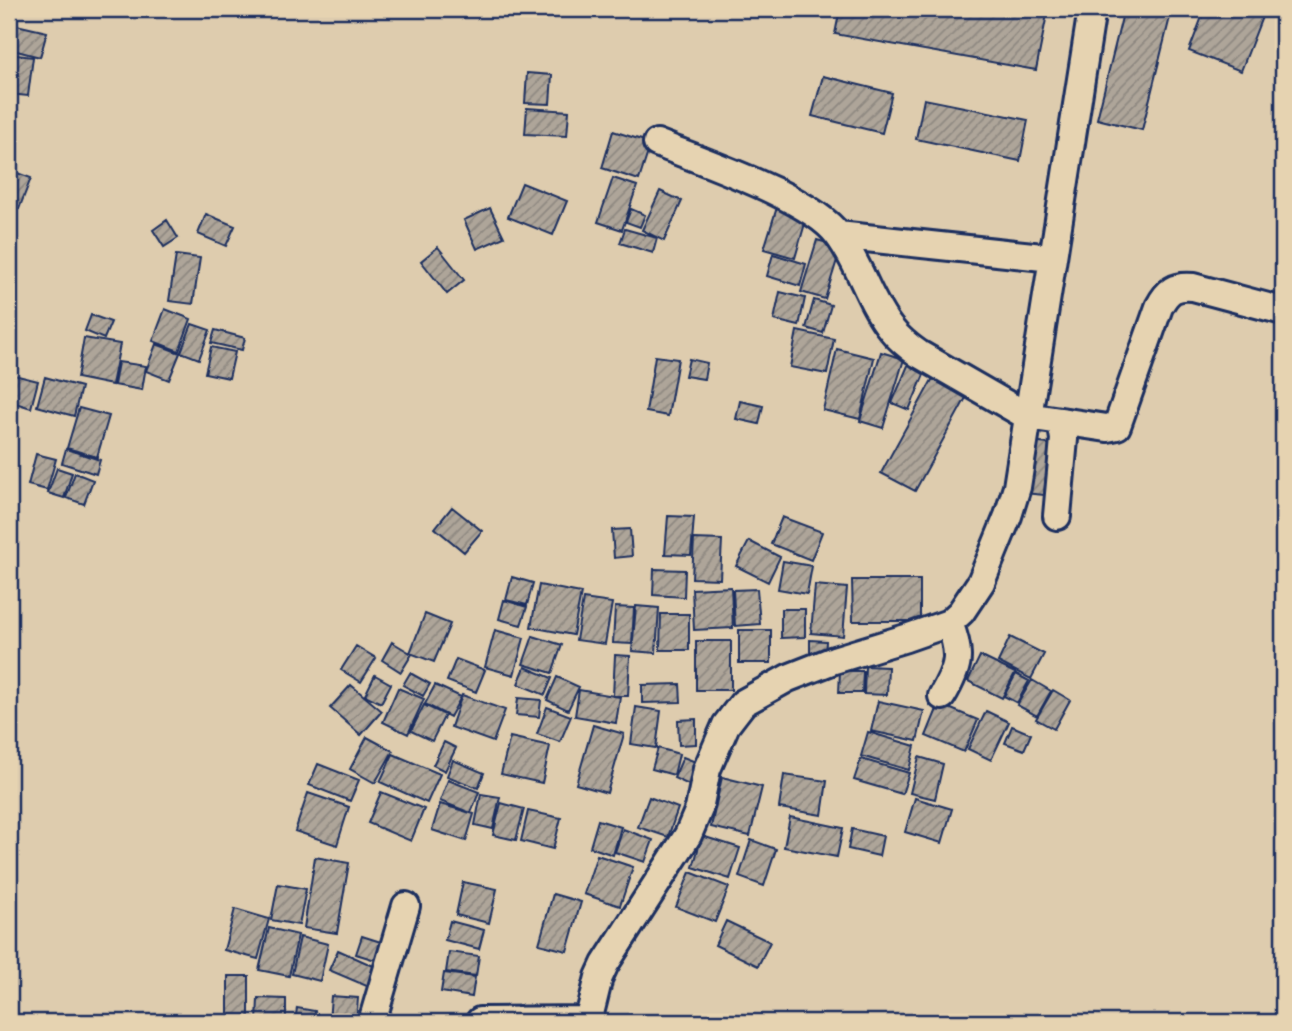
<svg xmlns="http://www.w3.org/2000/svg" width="1292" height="1031" font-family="'Gochi Hand',sans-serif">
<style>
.building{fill:url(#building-hatch);stroke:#1b2f5e;stroke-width:2}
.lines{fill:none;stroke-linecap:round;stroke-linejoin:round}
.minor-casing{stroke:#1b2f5e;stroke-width:32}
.minor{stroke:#e6d3b1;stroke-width:26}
</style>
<defs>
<pattern id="building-hatch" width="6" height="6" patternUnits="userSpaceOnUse" patternTransform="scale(1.75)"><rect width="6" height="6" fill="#aea599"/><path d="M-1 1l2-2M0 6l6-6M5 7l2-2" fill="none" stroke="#8d8780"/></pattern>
</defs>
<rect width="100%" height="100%" fill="#deccae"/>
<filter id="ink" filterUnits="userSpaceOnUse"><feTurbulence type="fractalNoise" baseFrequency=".0143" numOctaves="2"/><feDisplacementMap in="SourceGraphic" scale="14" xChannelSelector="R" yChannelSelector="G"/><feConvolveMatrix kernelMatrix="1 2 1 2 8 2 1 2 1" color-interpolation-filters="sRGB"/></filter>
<g filter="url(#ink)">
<path class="building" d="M 840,9 L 1048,9 L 1036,70 L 835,34 Z
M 1124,9 L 1172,9 L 1142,130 L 1097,119 Z
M 1205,9 L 1265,9 L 1241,71 L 1189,51 Z
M 12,24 L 47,32 L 40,57 L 9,49 Z
M 9,54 L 33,57 L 28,96 L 9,94 Z
M 527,73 L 552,75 L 550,104 L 525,103 Z
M 823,76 L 892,93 L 882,133 L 812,116 Z
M 924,99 L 1028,120 L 1020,161 L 916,139 Z
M 527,108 L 569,111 L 567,136 L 525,134 Z
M 613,131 L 651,143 L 639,180 L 602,168 Z
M 9,170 L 31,178 L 19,209 L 9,205 Z
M 613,178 L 637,186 L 622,230 L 598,222 Z
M 522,183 L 567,201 L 553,235 L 508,217 Z
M 660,191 L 682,201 L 664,241 L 642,230 Z
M 778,204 L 808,213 L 795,258 L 764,249 Z
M 490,208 L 504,237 L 477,249 L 464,220 Z
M 631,209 L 645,215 L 640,227 L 626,222 Z
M 206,214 L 235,226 L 226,246 L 198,234 Z
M 167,220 L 178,238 L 164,247 L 153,230 Z
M 625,229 L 657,238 L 653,253 L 620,243 Z
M 817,240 L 841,247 L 825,299 L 801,292 Z
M 438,247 L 464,280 L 447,294 L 421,261 Z
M 773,254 L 806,264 L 800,286 L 767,276 Z
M 176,255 L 200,258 L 193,304 L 169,301 Z
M 780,292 L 805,298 L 799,326 L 774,320 Z
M 814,300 L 831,305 L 823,333 L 806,328 Z
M 165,309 L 191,319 L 179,351 L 153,341 Z
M 91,315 L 111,322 L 104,339 L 85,331 Z
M 192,324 L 210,330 L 199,359 L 181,352 Z
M 215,330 L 245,338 L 242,350 L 211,343 Z
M 797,331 L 834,339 L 827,374 L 790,367 Z
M 84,338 L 120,344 L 112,385 L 77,378 Z
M 156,344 L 180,353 L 169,380 L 146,371 Z
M 211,347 L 235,352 L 229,378 L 205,373 Z
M 837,349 L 874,358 L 860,419 L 823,410 Z
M 881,352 L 904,359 L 883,428 L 860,421 Z
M 655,356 L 678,359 L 668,416 L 646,412 Z
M 689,359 L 707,363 L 704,379 L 685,376 Z
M 118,362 L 146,366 L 142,390 L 114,385 Z
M 909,363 L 926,370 L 909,410 L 892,403 Z
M 14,375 L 38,381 L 31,408 L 9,401 Z
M 45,377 L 81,387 L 74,416 L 37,406 Z
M 933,378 L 967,396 L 915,491 L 881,473 Z
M 740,401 L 763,406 L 759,424 L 736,419 Z
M 79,408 L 109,416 L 97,457 L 67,448 Z
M 1029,442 L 1049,444 L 1044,495 L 1024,493 Z
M 66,449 L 100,460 L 96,474 L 62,463 Z
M 36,454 L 56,459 L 47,490 L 28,485 Z
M 57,468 L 72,473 L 64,498 L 48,493 Z
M 75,473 L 93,480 L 84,504 L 66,498 Z
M 452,507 L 482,531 L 464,552 L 435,528 Z
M 668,516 L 694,517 L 691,555 L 665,554 Z
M 782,517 L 822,532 L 811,560 L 771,544 Z
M 630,529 L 632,556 L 614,558 L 612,530 Z
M 694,539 L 722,540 L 720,579 L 692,578 Z
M 749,541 L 780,557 L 768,582 L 736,566 Z
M 783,561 L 812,566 L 807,594 L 778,589 Z
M 654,569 L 685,570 L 684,597 L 653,595 Z
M 512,577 L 533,583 L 527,605 L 506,600 Z
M 852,580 L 920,580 L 920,621 L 853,621 Z
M 539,585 L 581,593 L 573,635 L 531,627 Z
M 815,585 L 847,588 L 843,636 L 811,633 Z
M 731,587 L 733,628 L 694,630 L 692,589 Z
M 757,589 L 760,624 L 735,626 L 733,590 Z
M 583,599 L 612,603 L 605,644 L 576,640 Z
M 504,600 L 527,607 L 521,625 L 499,619 Z
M 636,606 L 659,608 L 656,653 L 632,651 Z
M 615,607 L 634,608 L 632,644 L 613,643 Z
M 781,609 L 805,609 L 805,637 L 781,638 Z
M 425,614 L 450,624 L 434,662 L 410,653 Z
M 661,614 L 689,614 L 689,650 L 660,650 Z
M 495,630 L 524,638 L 514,675 L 485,667 Z
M 739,630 L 771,630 L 771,663 L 739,663 Z
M 533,636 L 562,645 L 552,673 L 523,664 Z
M 1010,637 L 1044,654 L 1031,679 L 998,662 Z
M 810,640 L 826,641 L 825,659 L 810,659 Z
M 696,641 L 731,641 L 731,690 L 696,690 Z
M 392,642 L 412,654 L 401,672 L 382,660 Z
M 356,646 L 376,658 L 361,682 L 341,670 Z
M 615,655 L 630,656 L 628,696 L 613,696 Z
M 980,656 L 1015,673 L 1002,698 L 968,681 Z
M 456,659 L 485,670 L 476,692 L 447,681 Z
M 865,666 L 888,667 L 887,695 L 864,694 Z
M 525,667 L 552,678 L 545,695 L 518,684 Z
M 840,671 L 863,671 L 862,693 L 839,693 Z
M 410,673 L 430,684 L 423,696 L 403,685 Z
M 1016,674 L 1029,681 L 1017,703 L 1004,696 Z
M 375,675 L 391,684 L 381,703 L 365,695 Z
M 557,677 L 579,687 L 568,710 L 547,700 Z
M 1032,680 L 1051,691 L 1037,716 L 1017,705 Z
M 680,684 L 681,702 L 642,703 L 642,685 Z
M 351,685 L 382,711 L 361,735 L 330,708 Z
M 435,685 L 461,697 L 450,717 L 425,704 Z
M 398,688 L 424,699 L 408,734 L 383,722 Z
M 579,690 L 620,697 L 616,723 L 575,716 Z
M 1053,690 L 1070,700 L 1054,729 L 1036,719 Z
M 462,695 L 505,710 L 493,742 L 451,727 Z
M 518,698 L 541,700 L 539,717 L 516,715 Z
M 878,701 L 924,711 L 917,741 L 871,731 Z
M 939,704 L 978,720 L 964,752 L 926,736 Z
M 424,705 L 445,715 L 432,741 L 411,731 Z
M 547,707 L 571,716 L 560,742 L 537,734 Z
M 636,707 L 661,711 L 656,748 L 631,744 Z
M 986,711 L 1009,722 L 991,760 L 968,749 Z
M 696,719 L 696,744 L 679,745 L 678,720 Z
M 593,725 L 624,734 L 607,793 L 576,784 Z
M 1012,726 L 1031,734 L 1024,750 L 1005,743 Z
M 868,732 L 915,746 L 909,770 L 861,756 Z
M 367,737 L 393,751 L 375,783 L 350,769 Z
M 510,737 L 550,746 L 542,783 L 501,774 Z
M 444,742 L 456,748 L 445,771 L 433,765 Z
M 658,748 L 679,754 L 674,775 L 652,769 Z
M 393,754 L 440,774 L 427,803 L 380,782 Z
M 683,757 L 701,764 L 691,786 L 674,778 Z
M 919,757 L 943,764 L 935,799 L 910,793 Z
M 861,759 L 909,773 L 902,794 L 854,780 Z
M 453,760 L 484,773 L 478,788 L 447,776 Z
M 318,764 L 359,780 L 350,801 L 309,785 Z
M 784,775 L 827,781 L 822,815 L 779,808 Z
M 722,777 L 762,787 L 750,836 L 711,827 Z
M 448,780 L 479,792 L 471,813 L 440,801 Z
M 381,792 L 424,809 L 411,841 L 368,823 Z
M 308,793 L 349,807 L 337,845 L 295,831 Z
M 481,794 L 500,797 L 493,829 L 475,825 Z
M 649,797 L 678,808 L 668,837 L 638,827 Z
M 915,798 L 952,809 L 942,843 L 905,832 Z
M 501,803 L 524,809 L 516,840 L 493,835 Z
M 440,804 L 474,814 L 466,841 L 432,830 Z
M 528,811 L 561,818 L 553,849 L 521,841 Z
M 790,817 L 843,828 L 837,857 L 784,847 Z
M 598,820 L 621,827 L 613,855 L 590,847 Z
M 623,829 L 653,840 L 645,862 L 615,852 Z
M 852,829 L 883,836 L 879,856 L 848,849 Z
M 702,836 L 740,848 L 730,879 L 693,867 Z
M 751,840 L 776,849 L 764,886 L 739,877 Z
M 597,855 L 633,867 L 620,906 L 584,894 Z
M 315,857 L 349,863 L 337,933 L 304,928 Z
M 690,872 L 729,887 L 715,922 L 676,907 Z
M 463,882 L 497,889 L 489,923 L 456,915 Z
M 278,884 L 306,889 L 299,925 L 271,920 Z
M 553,894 L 581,902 L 567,951 L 539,944 Z
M 235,909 L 269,919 L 258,959 L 224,950 Z
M 450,921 L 484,930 L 479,949 L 445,940 Z
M 726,921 L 770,942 L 758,966 L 715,945 Z
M 269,928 L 298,935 L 289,976 L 259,970 Z
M 362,936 L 390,945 L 385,963 L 356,954 Z
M 300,937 L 328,944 L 320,981 L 292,974 Z
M 338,950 L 378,968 L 369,987 L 329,970 Z
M 449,952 L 479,956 L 476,976 L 446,972 Z
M 444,973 L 475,977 L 472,997 L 441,992 Z
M 228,976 L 249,976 L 249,1022 L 228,1022 Z
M 331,996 L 358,998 L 356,1022 L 329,1022 Z
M 258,998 L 286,999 L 286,1022 L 257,1022 Z
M 297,1008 L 315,1011 L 314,1022 L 295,1022 Z"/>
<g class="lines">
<g class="minor-casing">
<path id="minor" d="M 657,143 C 703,162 810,197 838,235 C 860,264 869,302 891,329 C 899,339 909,347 919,354 L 1027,416 L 1107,428 L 1117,426 L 1159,307 C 1167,291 1175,285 1193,287 L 1283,311
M 838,235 L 1052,258
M 1057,516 L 1064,439 L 1061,421
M 942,696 C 959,667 962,655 949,623
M 480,1021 L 588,1020
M 372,1022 L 406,906
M 588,1022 L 599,977 L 605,964 L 688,835 L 699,809 L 707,769 L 726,725 L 736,712 L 743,703 L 788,678 L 834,660 L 906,638 L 949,623 L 961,612 L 981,582 L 1008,516 L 1017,487 L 1092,9"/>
</g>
<use href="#minor" class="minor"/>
</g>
</g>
<rect width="1292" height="1031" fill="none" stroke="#e6d3b1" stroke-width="35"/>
<rect x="18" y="18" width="1257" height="996" fill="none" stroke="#1b2f5e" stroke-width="2.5" filter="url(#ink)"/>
</svg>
